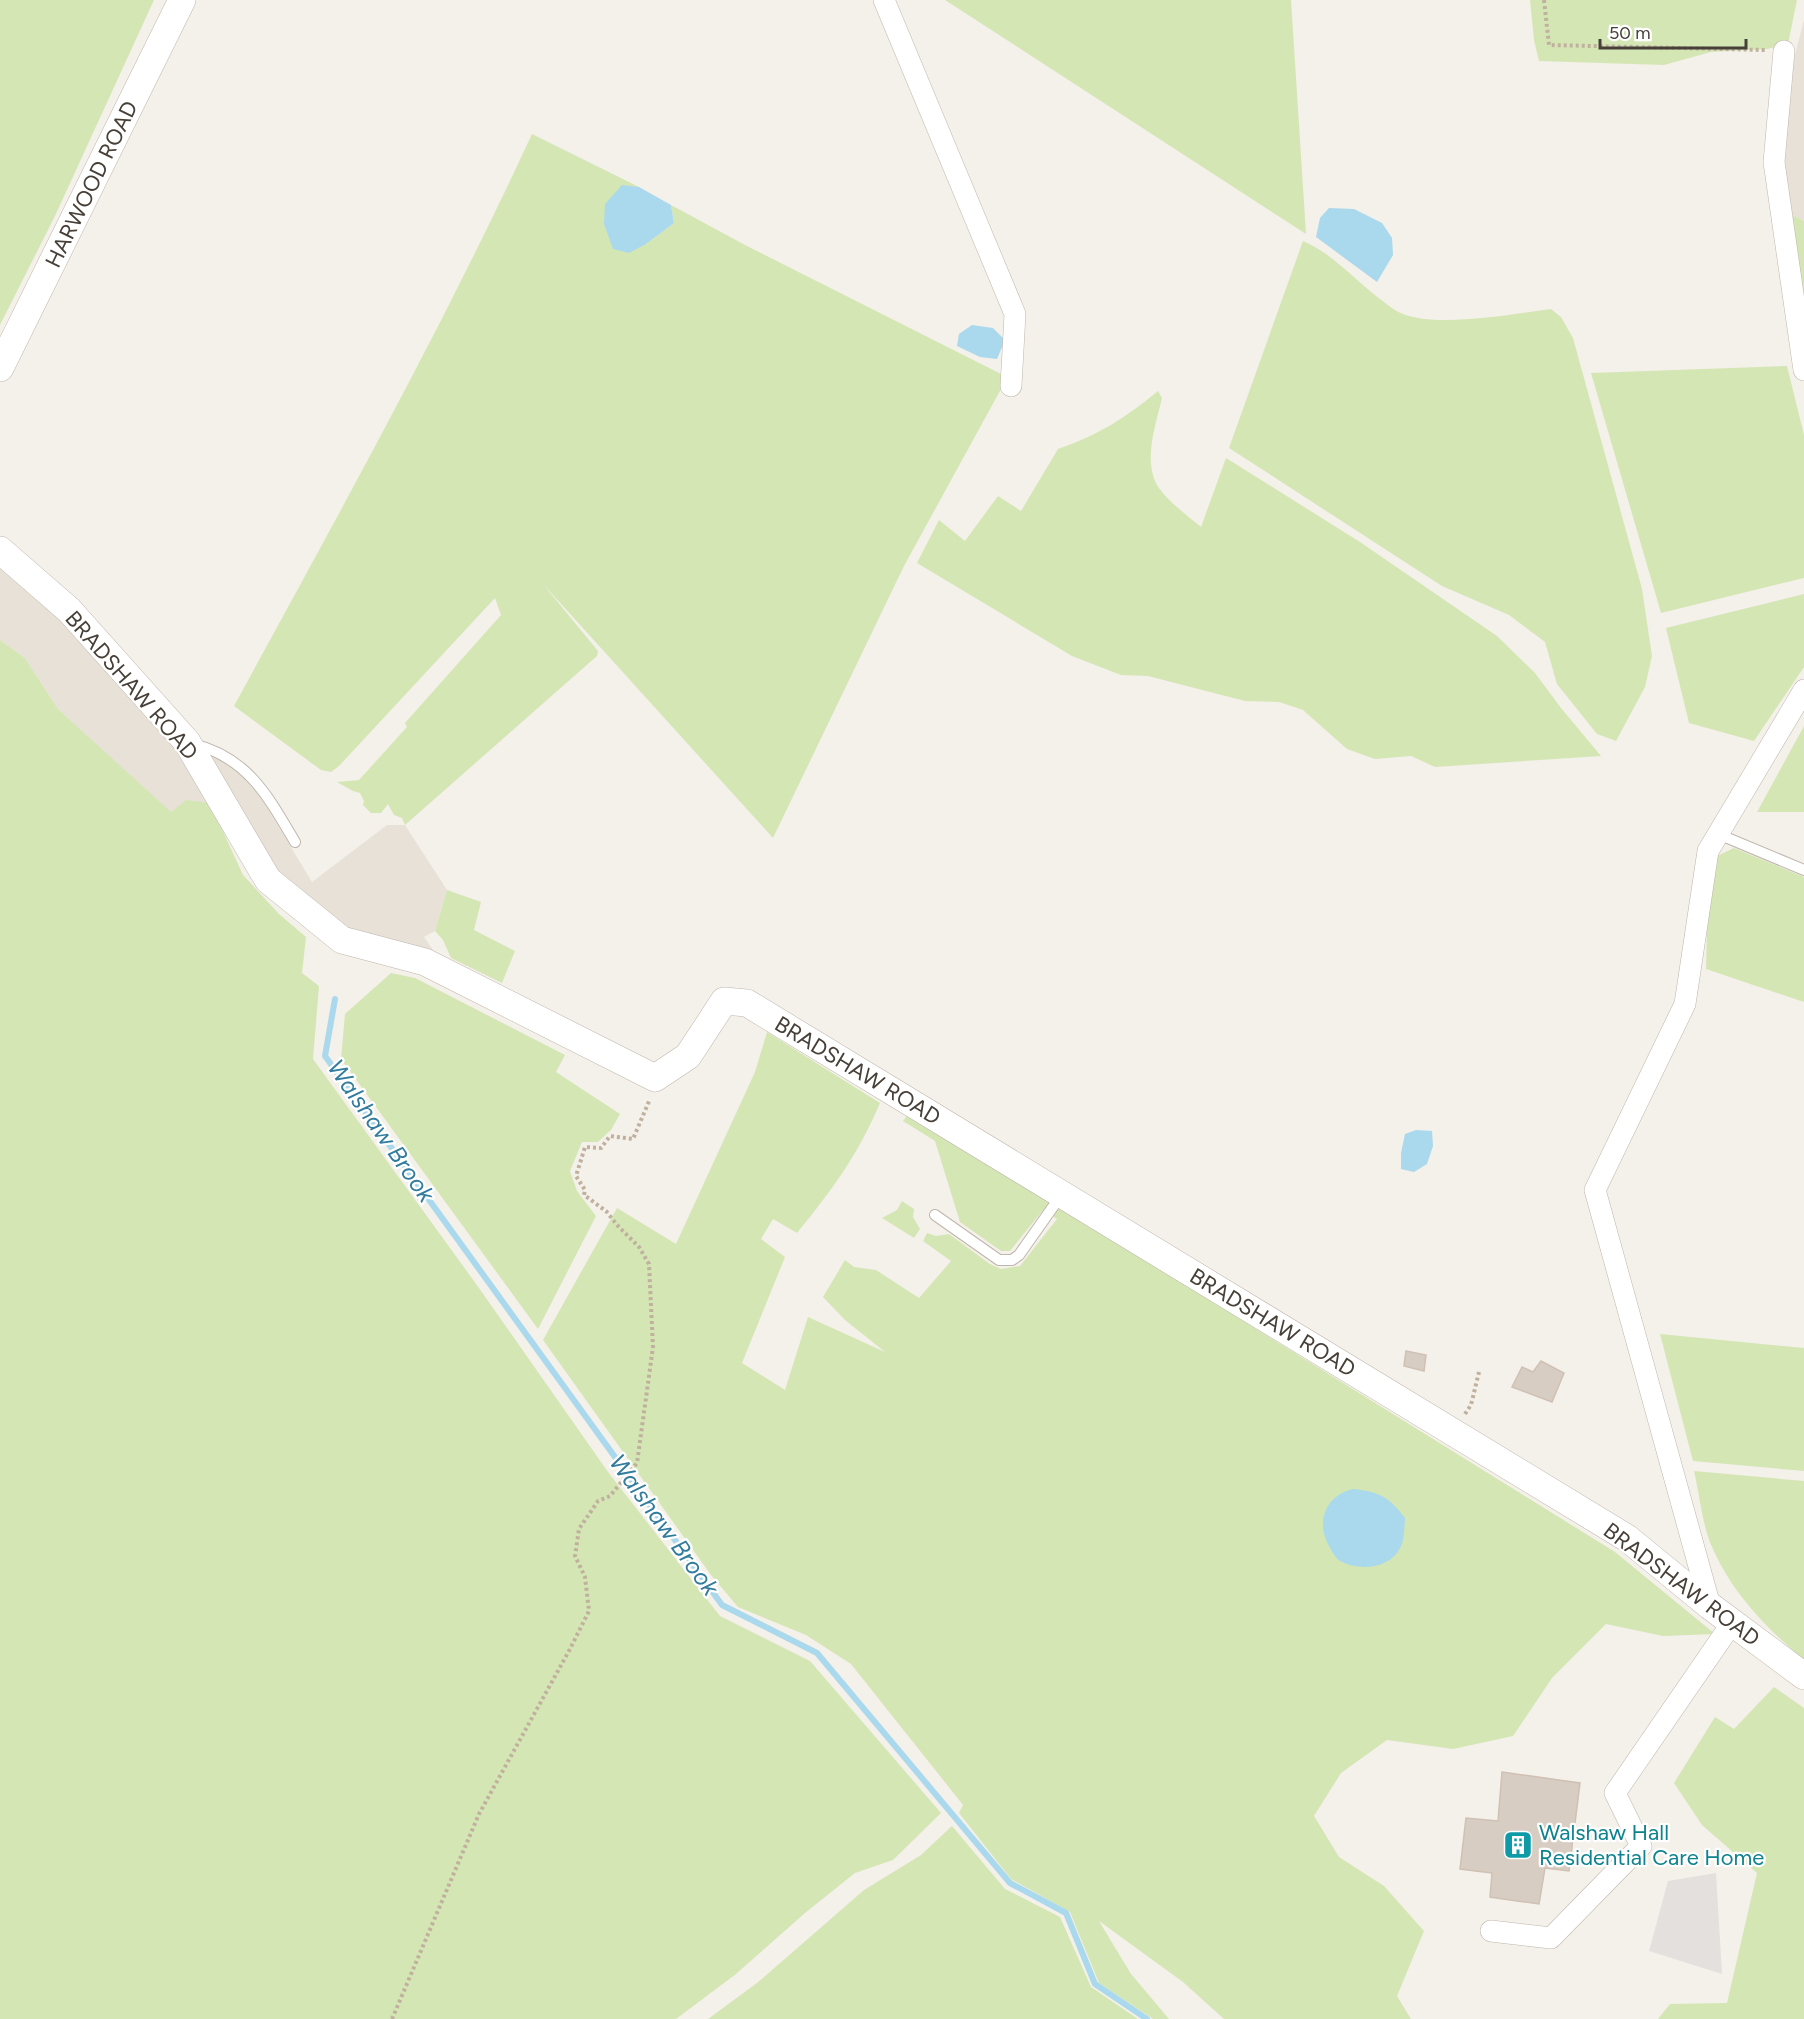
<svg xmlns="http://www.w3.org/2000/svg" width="1804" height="2019" font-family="Figtree,sans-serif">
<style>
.residential{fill:#e8e1d8}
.green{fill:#d5e6b5}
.parking{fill:#e3e0de}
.water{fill:#aad8ed}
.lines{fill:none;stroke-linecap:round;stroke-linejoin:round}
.stream{stroke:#aad8ed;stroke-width:6}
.building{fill:#d8cdc2;stroke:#cfc1b3;stroke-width:1.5}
.service-casing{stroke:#bfb6ac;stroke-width:12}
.minor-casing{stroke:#bfb6ac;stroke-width:22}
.tertiary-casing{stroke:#bfb6ac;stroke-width:28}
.path{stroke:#c0b19e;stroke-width:4;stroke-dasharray:3 3;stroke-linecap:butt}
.service{stroke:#fff;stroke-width:10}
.minor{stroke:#fff;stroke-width:21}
.tertiary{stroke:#fff;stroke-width:27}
.labels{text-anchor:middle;stroke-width:4.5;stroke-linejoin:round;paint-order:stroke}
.street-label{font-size:22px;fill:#474038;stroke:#fff}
.culture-label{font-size:22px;fill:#0d838f;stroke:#fff;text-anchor:start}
.water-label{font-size:24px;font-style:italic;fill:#327c9e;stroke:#fff}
</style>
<rect width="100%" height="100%" fill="#f4f0ea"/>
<path class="residential" d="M 1804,20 L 1804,221 L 1787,212 L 1781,156 L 1794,58 Z
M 0,559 L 67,620 L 180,752 L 210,803 L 171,813 L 58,709 L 25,658 L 0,640 Z
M 218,757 L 251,781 L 312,882 L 387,825 L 405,825 L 447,890 L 435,931 L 424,937 L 433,950 L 431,954 L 367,941 L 300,904 L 204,759 Z"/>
<path class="green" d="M 0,0 L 154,0 L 55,216 L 0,325 Z
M 945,0 L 1291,0 L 1306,234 Z
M 1530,0 L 1797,0 L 1788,44 L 1767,49 L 1711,52 L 1664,65 L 1539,61 L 1534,40 Z
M 532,134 L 639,187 L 622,186 L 646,244 L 674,223 L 671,205 L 745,245 L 1003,375 L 1001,389 L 904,566 L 773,838 L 543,584 L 598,651 L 597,656 L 405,825 L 402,818 L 394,815 L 388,804 L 381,813 L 371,813 L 363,805 L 364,801 L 360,793 L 353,791 L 337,782 L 359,780 L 407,727 L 405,723 L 501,615 L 495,598 L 339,766 L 331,772 L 321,770 L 234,706 C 337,517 442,329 532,134 Z
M 1787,212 L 1804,221 L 1804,343 Z
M 1303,241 C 1334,254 1356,282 1384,302 C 1389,306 1397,312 1403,314 C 1438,328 1513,314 1551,309 L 1561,317 L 1573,338 L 1642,589 L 1652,656 L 1645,687 L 1616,741 L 1597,734 L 1557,684 L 1545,642 L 1509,615 L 1442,586 L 1229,448 Z
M 1787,366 L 1804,435 L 1804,578 L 1661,613 L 1591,373 Z
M 1158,391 L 1162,398 C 1156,424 1143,459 1157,485 C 1166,500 1188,516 1201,527 L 1226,458 L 1360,542 L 1497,636 L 1535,673 L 1561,708 L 1601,756 L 1435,767 L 1411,756 L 1375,759 L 1347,749 L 1303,710 L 1279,702 L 1245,701 L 1148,676 L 1121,675 L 1072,656 L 917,563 L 939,520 L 965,541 L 998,496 L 1021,511 L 1058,449 C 1099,435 1125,418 1158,391 Z
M 1804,594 L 1804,667 L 1754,741 L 1689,723 L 1666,628 Z
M 0,640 L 25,658 L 58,709 L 171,812 L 186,800 L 210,803 L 243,875 L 279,914 L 306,937 L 302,973 L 319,986 L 313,1059 L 479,1288 L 608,1472 L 720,1616 L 810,1661 L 941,1813 L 893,1860 L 855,1873 L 805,1913 L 736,1974 L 676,2019 L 0,2019 Z
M 1804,726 L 1804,812 L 1757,812 Z
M 1734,848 L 1804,877 L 1804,1002 L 1706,969 L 1708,887 L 1713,858 Z
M 447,890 L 481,902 L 474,930 L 515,951 L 502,983 L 451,958 L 443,940 L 435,931 Z
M 391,973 L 415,978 L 565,1055 L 556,1072 L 620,1114 L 611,1130 L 598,1142 L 582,1142 L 570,1171 L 577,1191 L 596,1216 L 538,1329 L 341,1059 L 345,1014 Z
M 767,1032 L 880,1103 C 858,1155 832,1190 797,1233 L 773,1219 L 761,1239 L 785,1257 L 742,1363 L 785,1390 L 808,1317 L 885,1352 L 845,1320 L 823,1297 L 845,1260 L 854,1267 L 876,1270 L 919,1298 L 951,1261 L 923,1241 L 927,1233 L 936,1236 L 949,1234 L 990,1264 L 1001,1269 L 1020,1266 L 1057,1219 L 1043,1210 L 1010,1251 L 1001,1251 L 960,1222 L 935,1141 L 903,1121 L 909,1113 L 1615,1552 L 1715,1634 L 1663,1636 L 1606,1624 L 1552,1678 L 1513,1736 L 1453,1749 L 1387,1740 L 1341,1773 L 1314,1816 L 1339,1857 L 1384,1886 L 1424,1931 L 1397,1996 L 1411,2019 L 1224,2019 L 1183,1982 L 1099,1921 L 1131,1974 L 1169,2019 L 1153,2019 L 1099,1983 L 1070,1912 L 1011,1879 L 959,1813 L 963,1805 L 851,1664 L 806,1635 L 738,1607 L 711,1575 L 543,1340 L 617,1208 L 676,1244 L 755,1072 Z
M 902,1201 L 914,1209 L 913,1217 L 920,1229 L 914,1238 L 882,1218 L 897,1210 Z
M 1660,1334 L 1804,1348 L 1804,1471 L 1693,1461 Z
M 1694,1471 L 1804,1481 L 1804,1660 C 1766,1628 1732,1593 1712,1547 C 1703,1528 1699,1492 1694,1471 Z
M 1774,1687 L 1804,1708 L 1804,2019 L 1658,2019 L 1670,2004 L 1727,2003 L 1757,1873 L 1702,1825 L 1674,1783 L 1715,1717 L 1734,1729 Z
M 952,1826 L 1005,1889 L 1060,1917 L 1091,1987 L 1138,2019 L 708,2019 L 757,1983 L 864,1890 L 921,1855 Z"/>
<path class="parking" d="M 1716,1873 L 1722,1974 L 1649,1951 L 1668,1881 Z"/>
<path class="water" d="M 622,185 L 639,187 L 671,205 L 674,223 L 646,244 L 629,253 L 613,249 L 604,224 L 605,204 Z
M 1329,208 L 1354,209 L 1382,223 L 1392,238 L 1393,255 L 1377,282 L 1316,237 L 1320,218 Z
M 972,325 L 993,328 L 1005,340 L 997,359 L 980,357 L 957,346 L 959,334 Z
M 1416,1130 L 1432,1131 L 1433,1146 L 1427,1164 L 1414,1172 L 1401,1169 L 1401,1153 L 1405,1134 Z
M 1353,1489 C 1380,1492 1389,1497 1405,1518 C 1404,1528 1405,1541 1399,1550 C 1388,1569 1358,1571 1340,1561 C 1335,1558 1332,1551 1329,1546 C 1315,1522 1326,1495 1353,1489 Z"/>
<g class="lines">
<path class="stream" d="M 335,999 L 325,1056 L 722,1605 L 817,1653 L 1010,1883 L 1066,1913 L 1095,1984 L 1147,2019"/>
</g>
<path class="building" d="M 1406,1351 L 1426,1355 L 1424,1371 L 1404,1366 Z
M 1541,1361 L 1564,1373 L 1552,1402 L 1512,1387 L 1522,1367 L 1533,1372 Z
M 1502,1772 L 1580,1783 L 1569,1871 L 1545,1868 L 1539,1904 L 1490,1897 L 1492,1873 L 1460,1869 L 1466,1818 L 1498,1821 Z"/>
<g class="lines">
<g class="service-casing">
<path id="service" d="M 193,744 C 248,757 269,798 295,842
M 1718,834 L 1804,870
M 935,1215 L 999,1260 L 1012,1260 L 1019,1255 L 1062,1194"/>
</g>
<g class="minor-casing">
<path id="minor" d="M 884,0 L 1015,314 L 1011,386
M 1784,51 L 1774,162 L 1804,370
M 1710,1606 L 1595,1190 L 1685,1004 L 1708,851 L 1804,690
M 1491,1931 L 1551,1938 L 1641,1846 L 1615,1793 L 1732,1623"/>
</g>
<g class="tertiary-casing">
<path id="tertiary" d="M 0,368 L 182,0
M 0,550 L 69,610 L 187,742 L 268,880 L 342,940 L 425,962 L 655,1078 L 688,1056 L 724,1001 L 747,1003 L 1627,1538 L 1710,1606 L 1804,1676"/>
</g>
<path class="path" d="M 1544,0 L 1549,45 L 1765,50
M 1465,1414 L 1471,1405 L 1479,1372
M 392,2019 L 479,1814 L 570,1649 L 589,1611 L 585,1577 L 575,1556 L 579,1529 L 598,1501 L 610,1496 L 637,1463 L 653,1347 L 649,1264 L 639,1247 L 618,1226 L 606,1211 L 584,1195 L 585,1190 L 576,1176 L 585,1147 L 601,1148 L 610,1136 L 633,1139 L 650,1099"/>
<use href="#service" class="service"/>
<use href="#minor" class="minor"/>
<use href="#tertiary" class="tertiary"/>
</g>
<defs>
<g id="building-square" transform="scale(1.5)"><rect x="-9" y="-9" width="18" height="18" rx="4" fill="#0f9aa8" stroke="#fff"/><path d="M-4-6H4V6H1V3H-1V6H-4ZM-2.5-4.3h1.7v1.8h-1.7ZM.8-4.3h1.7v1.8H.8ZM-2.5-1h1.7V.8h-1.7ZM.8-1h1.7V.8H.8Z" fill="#fff"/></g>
</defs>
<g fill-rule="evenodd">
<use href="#building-square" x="1518" y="1845"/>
</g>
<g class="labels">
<g class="street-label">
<text transform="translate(91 184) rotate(-64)" y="8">HARWOOD ROAD</text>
<text transform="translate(132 685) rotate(49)" y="8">BRADSHAW ROAD</text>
<text transform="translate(858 1070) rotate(31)" y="8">BRADSHAW ROAD</text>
<text transform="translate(1273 1322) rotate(31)" y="8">BRADSHAW ROAD</text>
<text transform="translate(1682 1584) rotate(37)" y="8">BRADSHAW ROAD</text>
</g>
<g class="culture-label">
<text x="1539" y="1840">Walshaw Hall<tspan x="1539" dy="25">Residential Care Home</tspan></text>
</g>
<g class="water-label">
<text transform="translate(381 1131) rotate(55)" y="8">Walshaw Brook</text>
<text transform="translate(664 1525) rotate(54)" y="8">Walshaw Brook</text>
</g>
</g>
<path d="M1600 39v9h146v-9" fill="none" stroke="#474038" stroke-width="3"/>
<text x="1609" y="39" font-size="18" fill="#474038" stroke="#ffffff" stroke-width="4.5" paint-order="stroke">50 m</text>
</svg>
